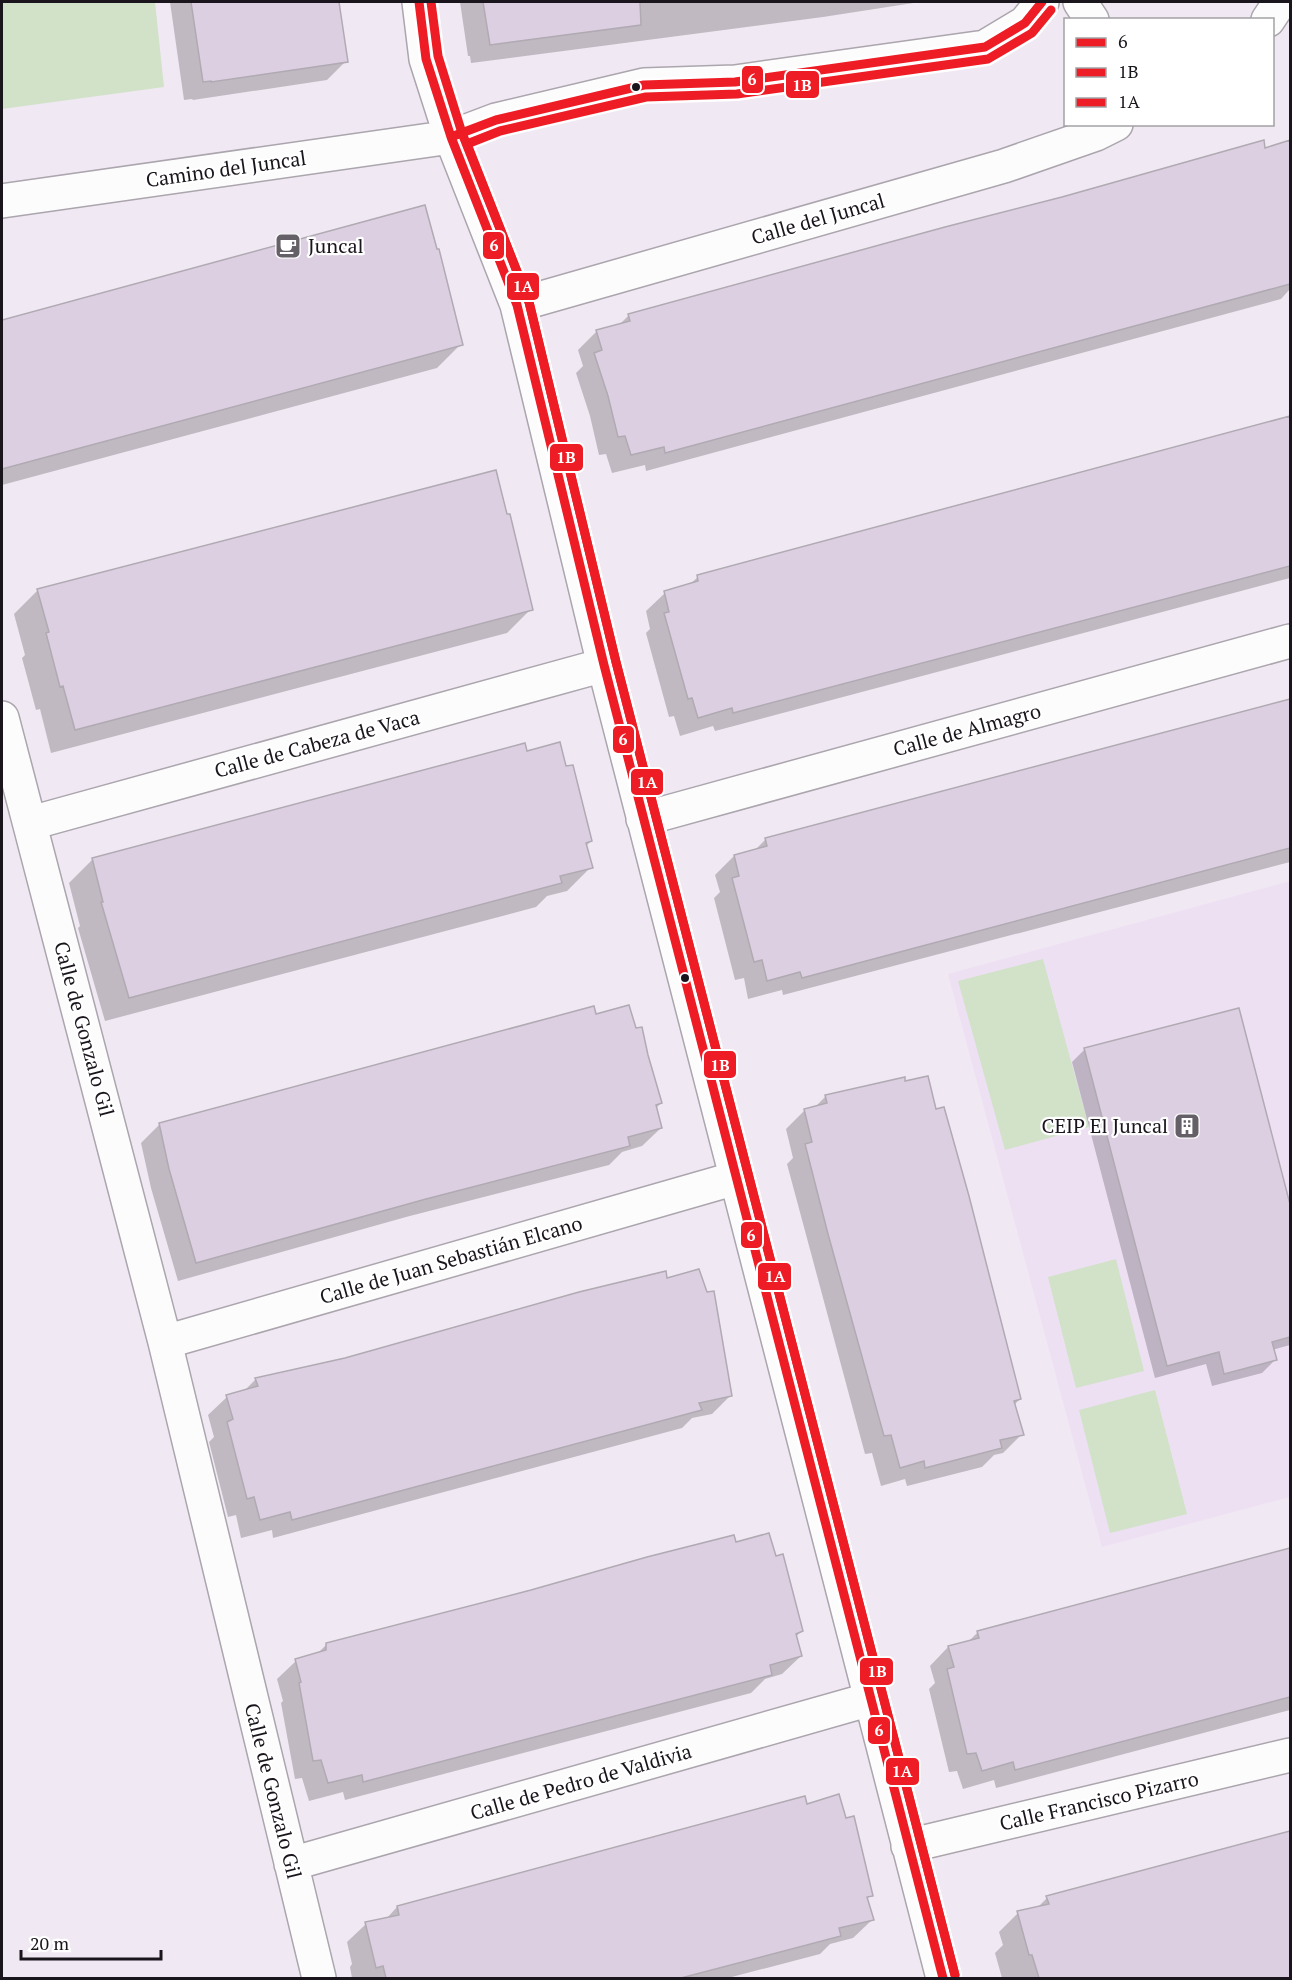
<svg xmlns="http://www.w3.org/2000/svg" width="1292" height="1980" font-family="'PT Serif',serif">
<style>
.built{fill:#ede0f3}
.green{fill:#d1e2c8}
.shadow{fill:#0003}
.building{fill:#ddcfe2;stroke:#b0aab2;stroke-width:1.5}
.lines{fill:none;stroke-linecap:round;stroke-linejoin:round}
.street-casing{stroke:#aba5ad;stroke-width:36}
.street{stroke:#fdfcfd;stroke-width:33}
.bus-1-casing{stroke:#fff;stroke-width:14}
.bus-2-casing{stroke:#fff;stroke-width:14}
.bus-3-casing{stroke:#fff;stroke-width:14}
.bus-1{stroke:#ee1c25;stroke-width:9}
.bus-2{stroke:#ee1c25;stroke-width:9}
.bus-3{stroke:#ee1c25;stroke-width:9}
.bus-dot{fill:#1a151c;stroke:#fff;stroke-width:2}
.labels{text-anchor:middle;stroke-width:4.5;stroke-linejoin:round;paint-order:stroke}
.street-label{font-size:20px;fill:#1a151c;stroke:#fff}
.poi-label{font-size:20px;fill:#1a151c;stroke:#fff;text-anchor:start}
.line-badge{stroke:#fff;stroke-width:2}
.badge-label{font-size:16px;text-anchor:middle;font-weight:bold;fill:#fff}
</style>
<rect width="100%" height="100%" fill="#f0e8f3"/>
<path class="built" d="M 1290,881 L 1290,1497 L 1102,1547 L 948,974 Z"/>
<path class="green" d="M 2,2 L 155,2 L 164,87 L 2,109 Z
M 1043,959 L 1089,1127 L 1005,1150 L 958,981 Z
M 1116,1259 L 1144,1371 L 1076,1388 L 1048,1277 Z
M 1155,1390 L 1187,1514 L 1110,1533 L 1079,1410 Z"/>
<path class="shadow" d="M 170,2 L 338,2 L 346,61 L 327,80 L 193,100 L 192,99 L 184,100 Z
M 460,2 L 920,2 L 823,17 L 471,63 L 470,56 L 468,56 Z
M 1290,142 L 1290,289 L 1281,299 L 646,471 L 645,465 L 612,473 L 606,454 L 599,455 L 590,416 L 576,373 L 583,366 L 578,350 L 597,331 L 619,325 L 629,315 Z
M 424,207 L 461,344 L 437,368 L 2,485 L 2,322 Z
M 1290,418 L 1290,578 L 715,731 L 713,726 L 680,736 L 674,716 L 669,717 L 646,633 L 650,629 L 646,611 L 665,593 L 689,585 L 698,577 Z
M 38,590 L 531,609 L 507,633 L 51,753 L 40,709 L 36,710 L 22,658 L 25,655 L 14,614 Z
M 1290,700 L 1290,862 L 783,995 L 782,990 L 748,999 L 744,978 L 735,980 L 714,898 L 720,892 L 715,875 L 734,856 L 754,851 L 766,839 Z
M 524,745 L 526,753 L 565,768 L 591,841 L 586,846 L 591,867 L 567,891 L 547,896 L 536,907 L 105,1021 L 78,928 L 80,926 L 69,883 L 92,860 Z
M 1238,1010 L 1290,1209 L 1290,1345 L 1272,1350 L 1275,1360 L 1262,1373 L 1212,1386 L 1206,1364 L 1155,1378 L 1072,1062 L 1085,1049 Z
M 595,1016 L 646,1055 L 661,1103 L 656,1108 L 661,1128 L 642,1146 L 622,1152 L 609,1165 L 406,1217 L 178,1281 L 151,1188 L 141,1143 L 160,1124 Z
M 904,1083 L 935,1111 L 1020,1399 L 1014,1405 L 1022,1434 L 1003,1453 L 994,1455 L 982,1467 L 907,1486 L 905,1479 L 881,1486 L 872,1453 L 865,1454 L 787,1164 L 793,1158 L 786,1129 L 805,1110 L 814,1108 L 826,1096 Z
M 666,1280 L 731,1395 L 712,1414 L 692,1418 L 682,1428 L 273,1538 L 272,1530 L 241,1538 L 236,1515 L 228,1517 L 209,1442 L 214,1437 L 208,1415 L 227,1397 L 243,1392 L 255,1380 Z
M 735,1544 L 801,1631 L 796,1637 L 801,1656 L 782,1674 L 765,1679 L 751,1693 L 345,1800 L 343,1792 L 309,1801 L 302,1778 L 295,1779 L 281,1703 L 283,1701 L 277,1679 L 296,1661 L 316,1655 L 327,1644 Z
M 1290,1549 L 1290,1710 L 996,1788 L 994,1780 L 963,1789 L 957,1771 L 949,1772 L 929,1689 L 935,1683 L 930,1666 L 948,1647 L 967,1643 L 978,1632 Z
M 806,1806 L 871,1895 L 866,1900 L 872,1920 L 853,1938 L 830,1944 L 820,1954 L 728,1978 L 352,1978 L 350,1967 L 352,1964 L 347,1942 L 366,1924 L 386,1919 L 397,1907 Z
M 1290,1832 L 1290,1978 L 1002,1978 L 995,1953 L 1003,1945 L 999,1932 L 1018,1913 L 1036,1909 L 1047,1898 Z"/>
<path class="building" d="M 191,2 L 339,2 L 348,62 L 211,82 L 211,81 L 203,82 Z
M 483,2 L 640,2 L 641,25 L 490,45 Z
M 1264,140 L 1265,148 L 1290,140 L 1290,284 L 665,453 L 664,447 L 631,455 L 625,436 L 618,437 L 608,396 L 594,353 L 602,350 L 596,330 L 630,321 L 628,314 L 945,227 L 1062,197 Z
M 425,205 L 437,249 L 439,249 L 463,345 L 2,469 L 2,320 Z
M 1290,416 L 1290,566 L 733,713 L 732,708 L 698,718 L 692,698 L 688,699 L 664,613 L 669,612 L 664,591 L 698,581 L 697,575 Z
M 496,470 L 507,514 L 510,514 L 533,610 L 75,730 L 63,686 L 60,687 L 46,633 L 49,632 L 37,589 Z
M 1290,699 L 1290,848 L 802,978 L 800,972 L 767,981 L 762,960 L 754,962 L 732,878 L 739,876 L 734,855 L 767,846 L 765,838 Z
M 560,742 L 566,766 L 573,765 L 592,841 L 586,843 L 593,868 L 560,876 L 562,883 L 129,998 L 101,902 L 103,902 L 92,858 L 525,743 L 527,751 Z
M 629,1005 L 636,1028 L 642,1027 L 648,1055 L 662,1103 L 656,1105 L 662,1128 L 628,1137 L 630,1146 L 426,1199 L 196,1263 L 169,1169 L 159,1123 L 594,1006 L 596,1014 Z
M 1239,1008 L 1290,1204 L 1290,1337 L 1272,1342 L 1277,1360 L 1224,1374 L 1219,1352 L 1167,1366 L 1084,1048 Z
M 928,1076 L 936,1109 L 944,1107 L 969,1196 L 1021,1399 L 1014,1401 L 1024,1435 L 1000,1440 L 1002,1448 L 925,1468 L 924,1461 L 900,1468 L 891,1435 L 884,1436 L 828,1234 L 805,1144 L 812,1142 L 804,1109 L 827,1103 L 825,1095 L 905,1077 L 905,1081 Z
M 699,1269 L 707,1292 L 714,1291 L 732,1396 L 699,1403 L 702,1410 L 292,1520 L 290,1512 L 260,1520 L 254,1497 L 247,1499 L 227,1422 L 233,1419 L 226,1395 L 258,1386 L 255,1378 L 345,1358 L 579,1292 L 666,1271 L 667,1278 Z
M 769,1533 L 776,1556 L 783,1554 L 803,1631 L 796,1634 L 802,1656 L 770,1665 L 772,1675 L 363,1782 L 362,1775 L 328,1783 L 321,1760 L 313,1761 L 299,1683 L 301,1682 L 295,1659 L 326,1650 L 326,1643 L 531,1590 L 647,1557 L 734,1535 L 736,1542 Z
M 1290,1548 L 1290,1697 L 1015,1770 L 1013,1762 L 982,1771 L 976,1753 L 967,1754 L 947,1669 L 954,1667 L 948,1646 L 979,1638 L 977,1631 Z
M 839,1794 L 846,1818 L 854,1816 L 873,1896 L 867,1897 L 874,1920 L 839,1928 L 841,1936 L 681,1978 L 386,1978 L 383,1966 L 376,1968 L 365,1922 L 399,1915 L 397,1906 L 805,1796 L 807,1804 Z
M 1290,1831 L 1290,1978 L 1039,1978 L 1032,1955 L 1029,1955 L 1017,1911 L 1049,1904 L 1046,1896 Z"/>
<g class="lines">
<g class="street-casing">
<path id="street" d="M 419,2 L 426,59 L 451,137 L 517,305 L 604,665 L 943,1978
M 1080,2 L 1092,20
M 1268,20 L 1280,2
M 2,201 L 451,137 L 496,120 L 644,85 L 735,82 L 985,47 L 1025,23 L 1042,2
M 517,305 L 1004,166 L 1096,134 L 1116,124
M 2,718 L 165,1342 L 319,1978
M 643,819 L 1290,641
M 31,823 L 604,665
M 165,1342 L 736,1178
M 908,1846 L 1290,1755
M 291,1864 L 871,1699"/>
</g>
<use href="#street" class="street"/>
<g class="bus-1-casing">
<path id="bus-1" d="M 419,2 L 426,59 L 451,137 L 517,305 L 604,665 L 943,1978
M 451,137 L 496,120 L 644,85 L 735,82 L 985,47 L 1025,23 L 1042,2"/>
</g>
<g class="bus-2-casing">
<path id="bus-2" d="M 955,1975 L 616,662 L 529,302 L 467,144 L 500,131 L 646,97 L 737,94 L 988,59 L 1032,33 L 1051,10"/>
</g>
<g class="bus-3-casing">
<path id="bus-3" d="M 431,2 L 438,56 L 462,133 L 529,302 L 616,662 L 955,1975"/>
</g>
<use href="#bus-1" class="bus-1"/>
<use href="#bus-2" class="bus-2"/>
<use href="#bus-3" class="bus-3"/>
</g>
<defs>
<g id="cafe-square" transform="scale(1.35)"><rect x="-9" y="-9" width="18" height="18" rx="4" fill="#655f67" stroke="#fff"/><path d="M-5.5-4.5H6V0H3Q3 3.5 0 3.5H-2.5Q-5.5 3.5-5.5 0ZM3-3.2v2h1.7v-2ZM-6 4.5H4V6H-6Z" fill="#fff"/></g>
<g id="building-square" transform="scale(1.35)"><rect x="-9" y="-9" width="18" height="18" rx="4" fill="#655f67" stroke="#fff"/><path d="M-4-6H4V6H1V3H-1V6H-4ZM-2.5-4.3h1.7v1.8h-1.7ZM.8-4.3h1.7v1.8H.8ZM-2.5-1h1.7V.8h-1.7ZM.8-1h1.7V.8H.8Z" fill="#fff"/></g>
</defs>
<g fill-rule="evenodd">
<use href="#cafe-square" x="288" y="246"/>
<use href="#building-square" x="1187" y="1126"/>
</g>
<g class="bus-dot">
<circle cx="636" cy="87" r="5"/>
<circle cx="685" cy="978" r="5"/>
</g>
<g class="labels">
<g class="street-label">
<text transform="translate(226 169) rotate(-8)" y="7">Camino del Juncal</text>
<text transform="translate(818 219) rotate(-16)" y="7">Calle del Juncal</text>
<text transform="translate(967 730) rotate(-15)" y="7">Calle de Almagro</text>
<text transform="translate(317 744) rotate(-15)" y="7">Calle de Cabeza de Vaca</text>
<text transform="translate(84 1029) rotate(75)" y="7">Calle de Gonzalo Gil</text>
<text transform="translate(451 1260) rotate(-16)" y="7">Calle de Juan Sebastián Elcano</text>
<text transform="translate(581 1782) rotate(-16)" y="7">Calle de Pedro de Valdivia</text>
<text transform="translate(273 1791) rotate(76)" y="7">Calle de Gonzalo Gil</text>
<text transform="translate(1099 1801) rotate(-13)" y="7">Calle Francisco Pizarro</text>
</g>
<g class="poi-label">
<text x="308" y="253">Juncal</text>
<text x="1168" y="1133" text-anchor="end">CEIP El Juncal</text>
</g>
</g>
<g class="line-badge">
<rect x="741" y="65" width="23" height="29" rx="6" fill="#ee1c25"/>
<rect x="785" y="70" width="35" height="29" rx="6" fill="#ee1c25"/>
<rect x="482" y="231" width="23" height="29" rx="6" fill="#ee1c25"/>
<rect x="506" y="272" width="34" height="29" rx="6" fill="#ee1c25"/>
<rect x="549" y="443" width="35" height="29" rx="6" fill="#ee1c25"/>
<rect x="612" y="725" width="23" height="29" rx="6" fill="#ee1c25"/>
<rect x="630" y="768" width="34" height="28" rx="6" fill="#ee1c25"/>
<rect x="703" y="1050" width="34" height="29" rx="6" fill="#ee1c25"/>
<rect x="740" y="1221" width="23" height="28" rx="6" fill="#ee1c25"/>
<rect x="757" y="1262" width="35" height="29" rx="6" fill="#ee1c25"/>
<rect x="859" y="1657" width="35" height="29" rx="6" fill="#ee1c25"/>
<rect x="867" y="1716" width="24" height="29" rx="6" fill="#ee1c25"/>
<rect x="885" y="1757" width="35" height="29" rx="6" fill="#ee1c25"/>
</g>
<g class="badge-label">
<text x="752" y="85">6</text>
<text x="802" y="91">1B</text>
<text x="494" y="251">6</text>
<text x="523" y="292">1A</text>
<text x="566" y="463">1B</text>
<text x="623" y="745">6</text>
<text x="647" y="788">1A</text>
<text x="720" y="1071">1B</text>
<text x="751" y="1241">6</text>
<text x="775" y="1282">1A</text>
<text x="877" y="1677">1B</text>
<text x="879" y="1736">6</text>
<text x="902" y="1777">1A</text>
</g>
<rect width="1292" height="1980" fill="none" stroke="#1a151c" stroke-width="6"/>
<rect x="1064" y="18" width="210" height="108" fill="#ffffff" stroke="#a3a1a4" stroke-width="1.5"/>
<rect x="1076" y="38" width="30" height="9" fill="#ee1c25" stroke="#a3a1a4" stroke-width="1.5"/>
<text x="1118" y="48" font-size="18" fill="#1a151c">6</text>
<rect x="1076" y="68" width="30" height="9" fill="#ee1c25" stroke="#a3a1a4" stroke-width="1.5"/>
<text x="1118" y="78" font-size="18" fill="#1a151c">1B</text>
<rect x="1076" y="98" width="30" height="9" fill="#ee1c25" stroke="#a3a1a4" stroke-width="1.5"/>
<text x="1118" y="108" font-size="18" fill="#1a151c">1A</text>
<path d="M21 1950v9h140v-9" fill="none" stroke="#1a151c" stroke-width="3"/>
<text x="30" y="1950" font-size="18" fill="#1a151c" stroke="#ffffff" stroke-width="4.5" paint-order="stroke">20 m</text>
</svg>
